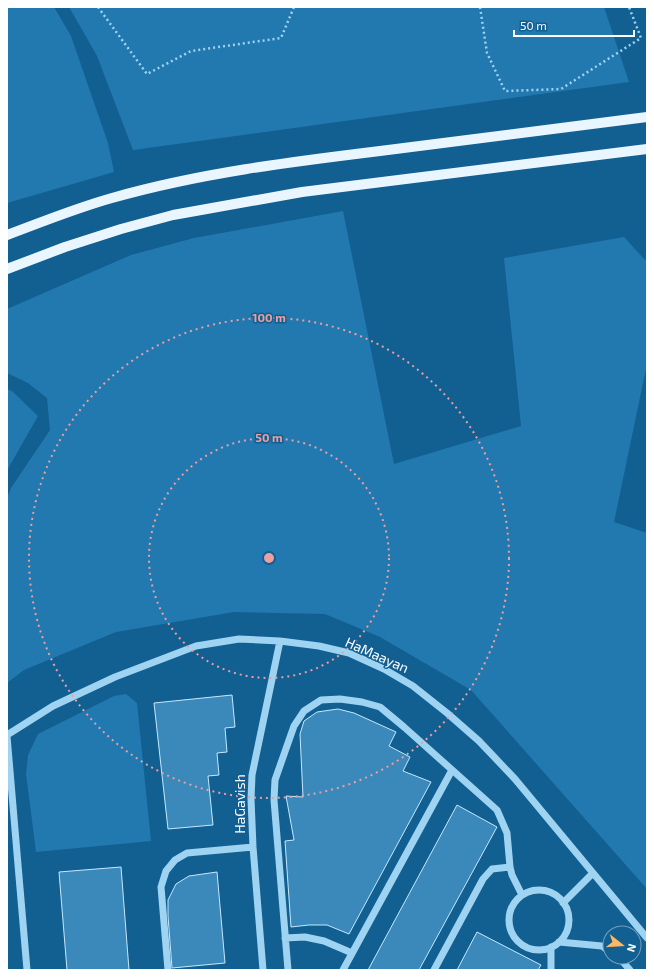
<svg xmlns="http://www.w3.org/2000/svg" width="654" height="977" font-family="'Exo 2',sans-serif">
<style>
.green{fill:#2179b0}
.building{fill:#3b89bb;stroke:#c6e8fd}
.lines{fill:none;stroke-linecap:round;stroke-linejoin:round}
.path{stroke:#9fd3f2;stroke-width:2.5;stroke-dasharray:2 3;stroke-linecap:butt}
.minor{stroke:#9fd3f2;stroke-width:7}
.major{stroke:#eaf6ff;stroke-width:10}
.ring{fill:none;stroke:#ed9e9e;stroke-width:2;stroke-dasharray:2 4}
.labels{text-anchor:middle;stroke-width:3;stroke-linejoin:round;paint-order:stroke}
.street-label{font-size:14px;fill:#fff;stroke:#125f92}
.centre{fill:#ed9e9e;stroke:#125f92;stroke-width:2}
.ring-label{font-size:12px;text-anchor:middle;font-weight:bold;fill:#ed9e9e;stroke:#125f92;stroke-width:3;stroke-linejoin:round;paint-order:stroke}
</style>
<rect width="100%" height="100%" fill="#125f92"/>
<path class="green" d="M 7,7 L 54,7 L 71,36 L 108,143 L 114,172 L 7,203 Z
M 69,7 L 604,7 L 629,82 L 133,150 L 97,56 Z
M 343,211 L 394,464 L 521,426 L 504,258 L 624,237 L 644,259 L 647,260 L 647,364 L 614,522 L 647,533 L 647,889 L 471,690 L 380,637 L 325,614 L 234,612 L 116,632 L 24,670 L 7,683 L 7,498 L 11,488 L 50,430 L 47,398 L 28,383 L 7,373 L 7,309 L 131,255 L 194,238 Z
M 7,389 L 12,391 L 38,416 L 9,467 L 7,473 Z
M 126,694 L 137,703 L 151,841 L 36,852 L 26,774 L 28,755 L 38,734 L 114,696 Z"/>
<path class="building" d="M 232,695 L 235,727 L 225,728 L 227,752 L 217,753 L 219,775 L 208,776 L 213,825 L 168,829 L 154,703 Z
M 338,709 L 354,713 L 396,732 L 389,746 L 410,757 L 403,771 L 431,782 L 349,934 L 327,925 L 309,925 L 291,927 L 285,841 L 294,840 L 286,796 L 303,797 L 300,734 L 304,721 L 317,712 Z
M 457,805 L 497,827 L 419,970 L 368,970 Z
M 121,867 L 129,970 L 67,970 L 59,872 Z
M 217,872 L 225,963 L 172,968 L 168,916 L 168,900 L 176,884 L 189,876 Z
M 477,932 L 541,965 L 538,970 L 457,970 Z"/>
<g class="lines">
<path class="path" d="M 98,7 L 147,74 L 191,51 L 281,38 L 294,7
M 480,7 L 487,53 L 505,91 L 561,89 L 641,38 L 629,7"/>
<path class="minor" d="M 7,735 L 53,706 L 115,677 L 196,646 L 239,639 L 280,641 L 319,646 L 349,653 L 384,669 L 413,686 L 447,713 L 479,741 L 515,779 L 647,938
M 7,736 L 27,970
M509 920a30 30 0 1 1 60 0a30 30 0 1 1-60 0Z
M 563,903 L 593,873
M 285,938 L 305,937 L 324,941 L 352,953
M 559,942 L 602,946 L 610,952
M 551,947 L 551,970
M 616,957 L 623,962 L 630,970
M 168,970 L 161,887 L 166,871 L 175,860 L 187,853 L 253,847
M 263,970 L 253,847 L 251,799 L 252,775 L 280,641
M 288,970 L 274,800 L 275,780 L 294,726 L 304,711 L 321,700 L 340,699 L 362,702 L 380,707 L 404,727 L 497,810 L 507,833 L 510,867 L 512,875 L 522,895
M 343,970 L 452,770
M 434,970 L 483,879 L 492,869 L 510,867"/>
<path class="major" d="M 7,235 C 42,222 76,208 112,198 C 200,173 290,162 380,151 C 469,139 558,128 647,117
M 7,269 L 65,247 L 121,229 L 173,215 L 201,210 L 302,192 L 647,149"/>
</g>
<g class="ring">
<circle cx="269" cy="558" r="120"/>
<circle cx="269" cy="558" r="240"/>
</g>
<g class="labels">
<g class="street-label">
<text transform="translate(377 655) rotate(24)" y="5">HaMaayan</text>
<text transform="translate(240 804) rotate(-90)" y="5">HaGavish</text>
</g>
</g>
<circle cx="269" cy="558" r="6" class="centre"/>
<g class="ring-label">
<text x="269" y="322">100 m</text>
<text x="269" y="442">50 m</text>
</g>
<rect width="654" height="977" fill="none" stroke="#ffffff" stroke-width="16"/>
<g transform="translate(622 945) rotate(107)"><circle r="19" fill="#125f92" stroke="#719fbe"/>
<path d="M0-3L7 15L0 10L-7 15Z" fill="#ffb760"/>
<text y="-6" font-size="11" font-weight="bold" text-anchor="middle" fill="#ffffff">N</text>
</g>
<path d="M514 30v6h120v-6" fill="none" stroke="#ffffff" stroke-width="2"/>
<text x="520" y="30" font-size="12" fill="#ffffff" stroke="#125f92" stroke-width="3" paint-order="stroke">50 m</text>
</svg>
